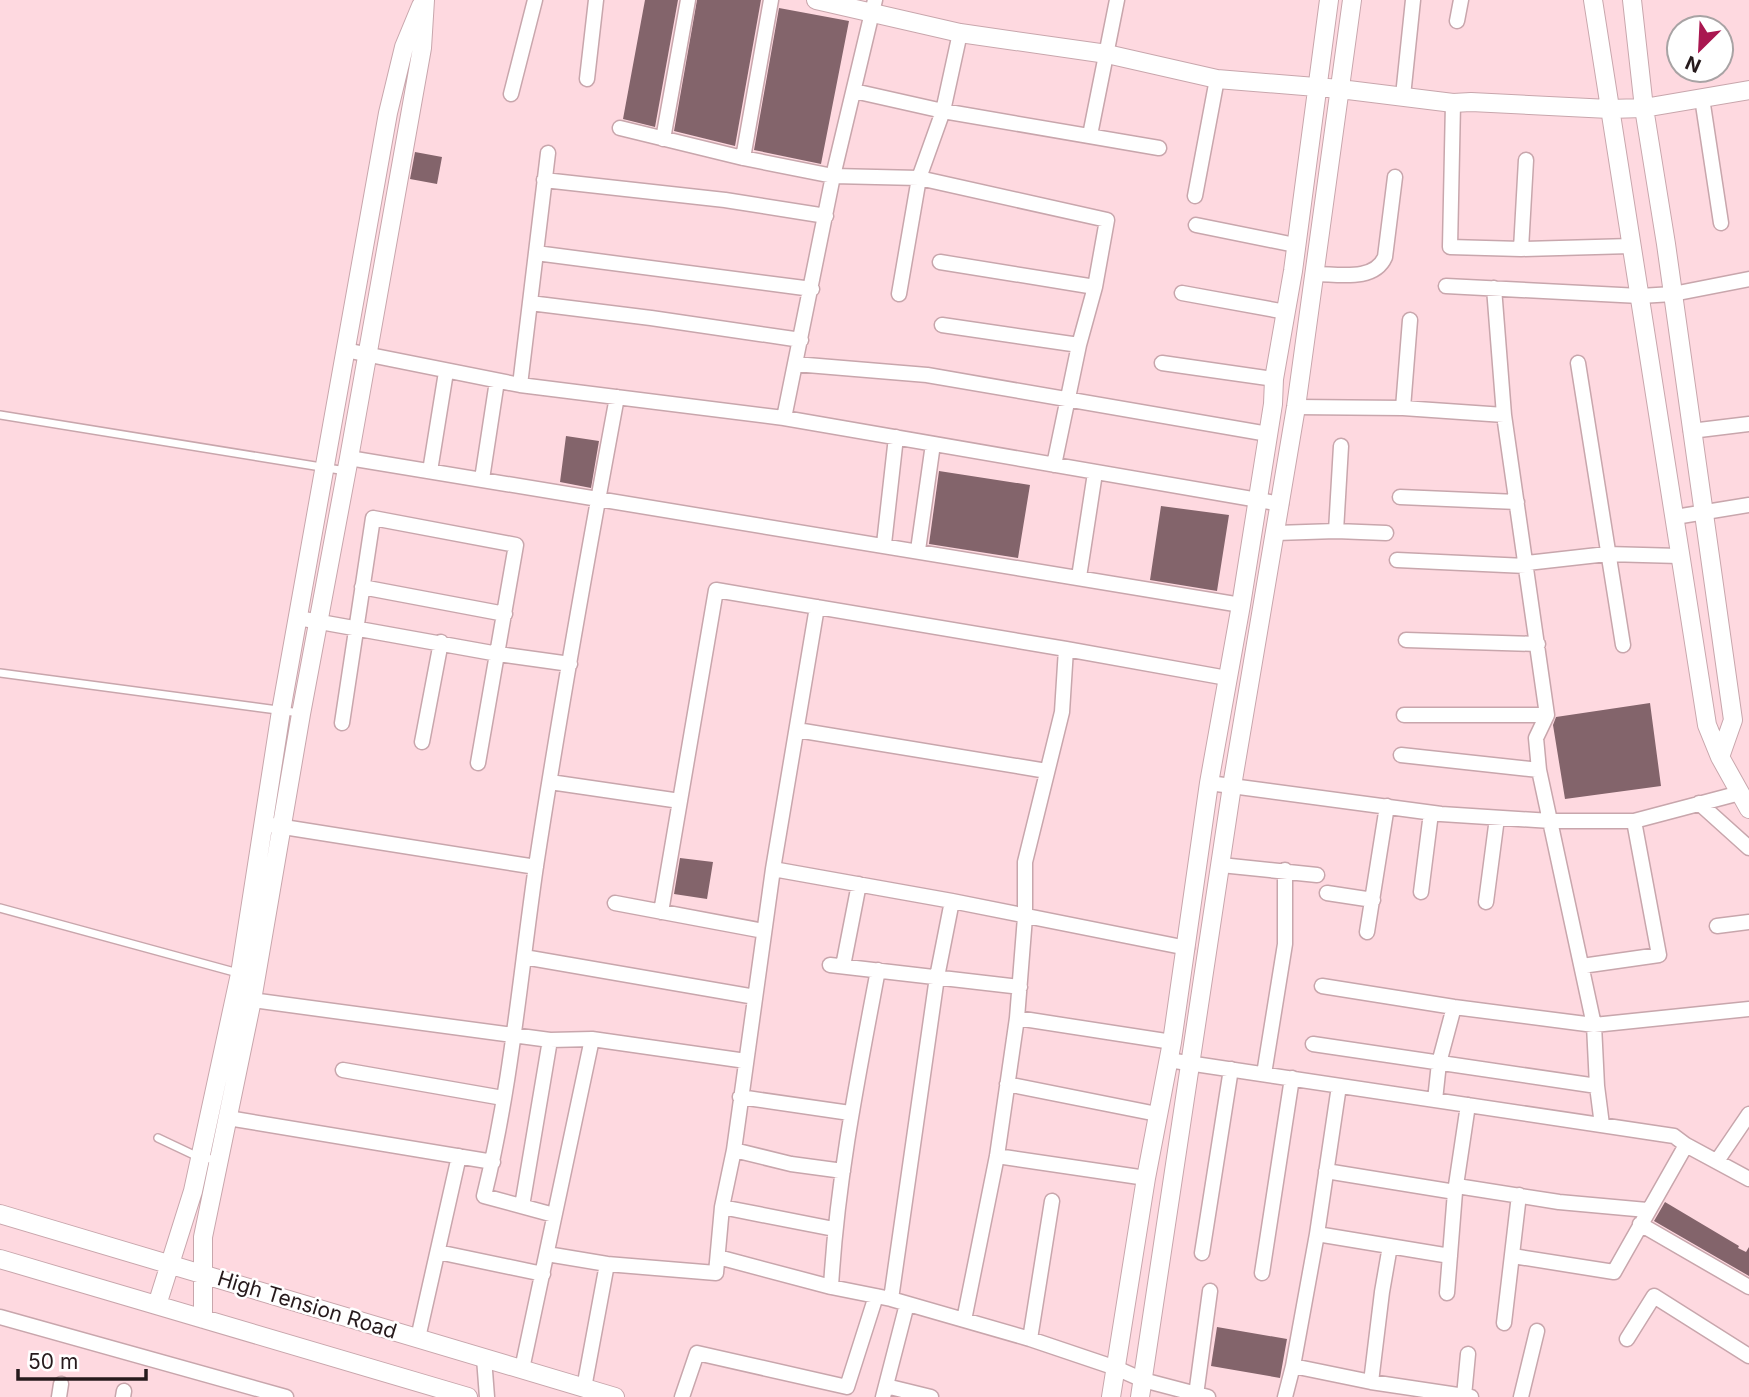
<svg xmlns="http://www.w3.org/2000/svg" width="1749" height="1397" font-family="Inter,sans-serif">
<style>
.building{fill:#83646b}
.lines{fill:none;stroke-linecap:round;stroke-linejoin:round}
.service-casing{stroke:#c8a6ac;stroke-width:10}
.minor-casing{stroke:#c8a6ac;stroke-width:17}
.tertiary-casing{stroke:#c8a6ac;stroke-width:20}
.service{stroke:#fff;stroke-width:7}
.minor{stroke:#fff;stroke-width:14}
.tertiary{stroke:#fff;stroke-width:18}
.labels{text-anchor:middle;stroke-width:5;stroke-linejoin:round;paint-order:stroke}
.street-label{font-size:21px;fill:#261a1c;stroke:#fff}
</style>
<rect width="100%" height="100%" fill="#fed9e0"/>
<path class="building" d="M 645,0 L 678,0 L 655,127 L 623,119 Z
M 697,0 L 761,0 L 735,146 L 674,131 Z
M 779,8 L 849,21 L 821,164 L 754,150 Z
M 415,152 L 442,157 L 437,184 L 410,179 Z
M 566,436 L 599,441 L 591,488 L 560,482 Z
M 939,471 L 1030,485 L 1018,558 L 929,544 Z
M 1161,506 L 1229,515 L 1217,591 L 1150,580 Z
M 1650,703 L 1661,786 L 1565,799 L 1553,725 L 1556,717 Z
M 680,858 L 713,862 L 707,899 L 674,894 Z
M 1665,1202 L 1739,1246 L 1738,1248 L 1746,1252 L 1749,1247 L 1749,1276 L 1654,1221 Z
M 1217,1327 L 1287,1339 L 1280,1378 L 1211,1366 Z"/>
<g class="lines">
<g class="service-casing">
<path id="service" d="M 0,415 L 346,471
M 0,673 L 300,713
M 0,908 L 238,973
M 158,1138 L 194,1155 L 219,1161"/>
</g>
<g class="minor-casing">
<path id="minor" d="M 1457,21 L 1461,0
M 587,79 L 596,0
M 854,91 L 943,111 L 1159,148
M 511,94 L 535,0
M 1403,96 L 1413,0
M 1702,98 L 1721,223
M 1453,103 L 1450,247 L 1521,249 L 1631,246
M 620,128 L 743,158 L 833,176 L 919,178 L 1107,220 L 1095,287 L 1079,345 L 1054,465
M 1090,135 L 1117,0
M 663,139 L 688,0
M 743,158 L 771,0
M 544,180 L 725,200 L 826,216
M 1195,196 L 1217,79
M 1196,225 L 1295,245
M 1521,249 L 1526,160
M 536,253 L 812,289
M 940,262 L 1095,287
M 1315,274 C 1338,274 1374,282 1385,257 L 1395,177
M 1446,286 L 1640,296 L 1673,294 L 1749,279
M 1494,288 L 1504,415
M 1182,293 L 1286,312
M 899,294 L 919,178 L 943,111 L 960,33
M 530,303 L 651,318 L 801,340
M 942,325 L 1079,345
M 345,350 L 520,385 L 784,418 L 1281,504
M 1162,363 L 1274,379
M 1578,363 L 1623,645
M 795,364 L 927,375 L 1268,434
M 520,385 L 548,153
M 1296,407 L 1403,408 L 1504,415 L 1547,715 L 1536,738 L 1539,770 L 1594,1025 L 1597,1086 L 1602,1125
M 1403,408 L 1410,320
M 784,418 L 833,176 L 875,0
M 1691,431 L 1749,424
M 349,458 L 1241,605
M 430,471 L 446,372
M 482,479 L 497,381
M 1400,497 L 1517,502
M 1675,517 L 1749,505
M 1336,531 L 1341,446
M 1276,533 L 1336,531 L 1386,533
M 884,544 L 896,437
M 918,550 L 933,444
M 1397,560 L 1526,566
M 1527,563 L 1607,554 L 1679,556
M 1079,577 L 1095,473
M 362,587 L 505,614
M 298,618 L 498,654 L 570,664
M 1406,640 L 1538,644
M 1404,715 L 1547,715
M 342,723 L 373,518 L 516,545 L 478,763
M 797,730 L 1047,771
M 422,742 L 441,642
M 1401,755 L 1539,770
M 550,782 L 680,801
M 1209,783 L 1441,814 L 1551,821 L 1634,821 L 1740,793
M 1699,803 L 1749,848
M 271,825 L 536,867
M 1221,865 L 1317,875
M 773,869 L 952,901 L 1187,948
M 1421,892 L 1431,813
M 1327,893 L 1373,900
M 1486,902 L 1497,818
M 615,903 L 764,931
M 661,912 L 716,590 L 1066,649 L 1227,678
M 1717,926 L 1749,922
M 1367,932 L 1387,806
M 524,957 L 755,997
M 830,965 L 1020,987
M 843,966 L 859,884
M 1582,966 L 1659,955 L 1634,821
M 1322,986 L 1454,1007 L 1594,1025 L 1749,1009
M 252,1000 L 550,1040 L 592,1039 L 522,1369
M 1017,1018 L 1172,1042
M 592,1039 L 746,1061
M 1313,1044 L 1597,1086
M 1168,1060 L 1674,1136 L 1686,1145 L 1749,1179
M 343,1070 L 503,1098
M 1264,1074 L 1285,944 L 1285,870
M 1007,1084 L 1157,1114
M 740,1097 L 850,1113
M 1435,1100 L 1439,1063 L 1454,1007
M 228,1118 L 493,1162
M 734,1150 L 791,1164 L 843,1171
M 997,1156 L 1146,1178
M 1717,1161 L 1749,1114
M 1326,1171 L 1455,1192
M 1457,1186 L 1559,1202 L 1647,1210
M 522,1206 L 550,1040
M 722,1207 L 834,1229
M 554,1215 L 484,1196 C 511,1088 520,976 536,866 C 560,709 588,553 617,397
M 1640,1224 L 1749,1287
M 1317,1234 L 1450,1256
M 438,1252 L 543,1274
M 1202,1253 L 1231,1069
M 547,1254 L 607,1264 L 716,1273 L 722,1207 L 734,1150 L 773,869 L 817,607
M 1513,1256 L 1614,1272 L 1686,1145
M 718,1257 L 831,1287 L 891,1299 L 1030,1339 L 1116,1368 L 1143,1380 L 1208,1397
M 1262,1273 L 1292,1078
M 831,1287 C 837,1180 858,1076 878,970
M 1447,1293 L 1455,1192 L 1468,1105
M 891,1299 L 937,977 L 952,901
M 0,1317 L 286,1397
M 964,1320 L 997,1156 L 1017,1018 L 1025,917 L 1025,862 L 1062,712 L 1066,649
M 1504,1323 L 1519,1195
M 418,1338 L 459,1156
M 1030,1339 L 1052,1201
M 1627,1339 L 1654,1296 L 1749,1356
M 484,1358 L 487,1397
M 1293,1366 L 1371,1382 L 1471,1397
M 1371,1382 L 1382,1292 L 1390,1246
M 886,1386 L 931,1397
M 584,1388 L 607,1264
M 1196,1395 L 1210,1291
M 1464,1396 L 1468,1354
M 59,1397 L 61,1384
M 123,1397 L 124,1391
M 682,1397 L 697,1353 L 847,1387 L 876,1296
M 883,1397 L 907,1304
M 1285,1397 L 1293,1366 L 1317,1234 L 1339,1086
M 1521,1397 L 1537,1331"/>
</g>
<g class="tertiary-casing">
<path id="tertiary" d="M 816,0 L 960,33 L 1107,54 L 1217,79 L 1340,89 L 1453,103 L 1471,102 L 1609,109 L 1644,108 L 1749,90
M 1593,0 L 1707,725 L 1720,757 L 1749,809
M 1632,0 L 1644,108 L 1666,244 L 1733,720 L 1720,757
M 0,1214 L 615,1397
M 0,1259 L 468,1397
M 157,1305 L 193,1191 L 240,974 L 281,711 L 388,113 L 404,47 L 421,6
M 203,1319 L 203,1237 L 252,1000 L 301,714 L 349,458 L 422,48 L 425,0
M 1111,1397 L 1146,1178 L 1172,1042 L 1209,783 L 1241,605 L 1273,404 L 1274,379 L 1293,271 L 1329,0
M 1140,1397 L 1232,786 L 1296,407 L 1352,0"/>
</g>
<use href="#service" class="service"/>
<use href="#minor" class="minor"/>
<use href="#tertiary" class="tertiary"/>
</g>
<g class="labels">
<g class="street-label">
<text transform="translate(307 1305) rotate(17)" y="7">High Tension Road</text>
</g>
</g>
<g transform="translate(1700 49) rotate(204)"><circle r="33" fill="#ffffff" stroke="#a8a3a4" stroke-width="2"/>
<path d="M0-5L12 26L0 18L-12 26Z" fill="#a91750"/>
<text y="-10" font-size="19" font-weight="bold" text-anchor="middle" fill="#261a1c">N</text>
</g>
<path d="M18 1369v10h128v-10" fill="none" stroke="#261a1c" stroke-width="3.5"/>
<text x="28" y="1369" font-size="21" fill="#261a1c" stroke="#ffffff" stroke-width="5" paint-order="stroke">50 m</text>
</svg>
